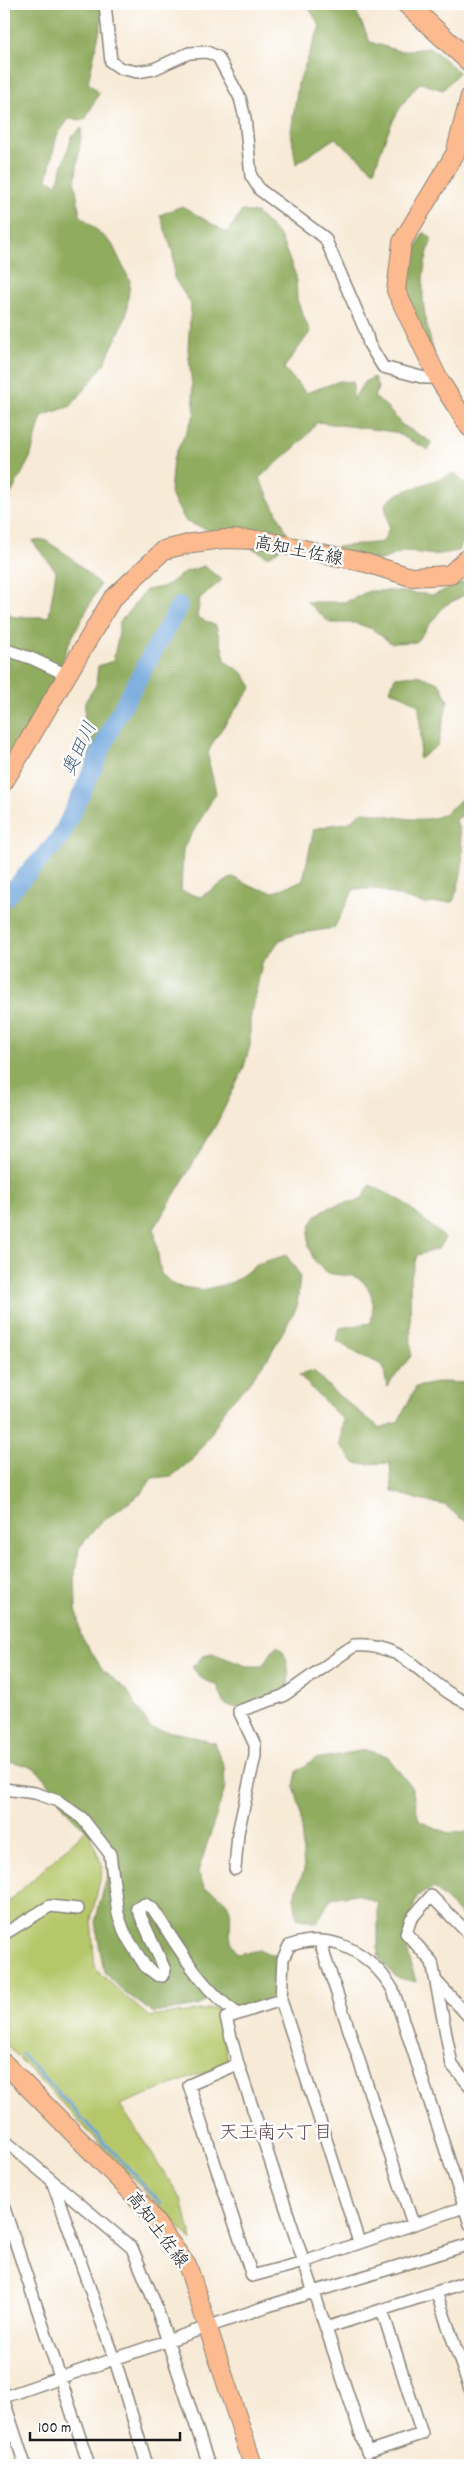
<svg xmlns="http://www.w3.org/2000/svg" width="474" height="2469" font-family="Dekko,'Klee One',sans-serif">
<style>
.green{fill:#b6c76a;stroke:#697243}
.forest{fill:#90ac5e;stroke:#56643d}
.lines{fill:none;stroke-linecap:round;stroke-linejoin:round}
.stream{stroke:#6ba2d9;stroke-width:3}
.river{stroke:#6ba2d9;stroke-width:18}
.minor-casing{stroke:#8a8379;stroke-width:14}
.primary-casing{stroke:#8a8379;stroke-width:20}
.motorway-casing{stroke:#8a8379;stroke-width:22}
.minor{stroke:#fff;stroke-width:11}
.primary{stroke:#fcba8e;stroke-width:18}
.motorway{stroke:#fcba8e;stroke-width:20}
.labels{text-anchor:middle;stroke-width:5;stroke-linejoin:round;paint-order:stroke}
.street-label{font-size:18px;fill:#1c1c1c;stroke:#fff}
.water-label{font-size:19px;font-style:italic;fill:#445f7a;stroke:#fff}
.neighbourhood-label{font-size:19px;fill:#634b54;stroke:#fff}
</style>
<rect width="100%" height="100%" fill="#fff"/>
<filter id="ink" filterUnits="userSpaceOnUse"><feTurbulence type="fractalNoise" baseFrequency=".02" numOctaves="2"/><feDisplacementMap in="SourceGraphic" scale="10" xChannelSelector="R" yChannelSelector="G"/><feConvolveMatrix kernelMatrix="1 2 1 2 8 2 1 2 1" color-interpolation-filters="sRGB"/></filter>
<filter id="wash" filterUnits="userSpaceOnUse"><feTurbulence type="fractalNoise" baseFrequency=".0096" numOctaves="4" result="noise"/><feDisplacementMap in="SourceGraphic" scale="20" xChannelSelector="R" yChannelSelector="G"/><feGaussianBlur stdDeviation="1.12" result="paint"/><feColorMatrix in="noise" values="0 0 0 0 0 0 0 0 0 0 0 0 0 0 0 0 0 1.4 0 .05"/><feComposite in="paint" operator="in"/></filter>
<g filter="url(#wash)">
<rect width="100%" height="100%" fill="#f7ead6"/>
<path class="green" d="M 87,1829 L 103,1867 L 91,1919 L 95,1969 L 149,2017 L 215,2008 L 229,2063 L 120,2105 L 182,2200 L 192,2241 L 4,2042 L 4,1906 Z"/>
<path class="forest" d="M 4,4 L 103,4 L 103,16 L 88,82 L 99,93 L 85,120 L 69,119 L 57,135 L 47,180 L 57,184 L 72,136 L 82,128 L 75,183 L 80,215 L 112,244 L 130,281 L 126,317 L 103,366 L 71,406 L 42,416 L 30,458 L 4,507 Z
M 302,4 L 353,4 L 370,42 L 399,51 L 431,48 L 459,72 L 443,90 L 420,83 C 394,109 385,138 374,171 L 335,138 L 296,164 L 291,132 L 298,84 L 320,26 L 307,5 Z
M 182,206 L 227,233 L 242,211 L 257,213 L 280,236 L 296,276 L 297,300 L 310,332 L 284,368 L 306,393 L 340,381 L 353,382 L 353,400 L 364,382 L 374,377 L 378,388 L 374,397 L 385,405 L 401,424 L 431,442 L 429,450 L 394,432 L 317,422 C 303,444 279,460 259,478 L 291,540 L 269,557 L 232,538 L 186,522 L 170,493 L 173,459 L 195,413 L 188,349 L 191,304 L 174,278 L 173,253 L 160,215 Z
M 424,232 L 432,239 C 416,284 423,315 436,360 C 427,342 413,318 408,299 C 402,276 414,252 424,232 Z
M 455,473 L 470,490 L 470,530 L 458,551 L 434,555 L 405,551 L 382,560 L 347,559 L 336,547 L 383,542 L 389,528 L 385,504 L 397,494 Z
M 45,540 L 69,556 L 100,585 L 68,645 L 44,712 L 4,763 L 4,603 L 12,617 L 49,617 L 56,571 L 32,541 Z
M 204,566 L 222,580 L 200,598 L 197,617 L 216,626 L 226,662 L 243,673 L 252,687 C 244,699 208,744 208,755 C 209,767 214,781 216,793 L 183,849 L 181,891 L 200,897 L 233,877 L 252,887 L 274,892 L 303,880 L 314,829 L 330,825 L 348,823 L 362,812 C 383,813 416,824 437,817 C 449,813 461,799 470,790 L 470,809 L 456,820 C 466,853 464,871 453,902 L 425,904 L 376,889 L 354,889 L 334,928 L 296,934 L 280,940 L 262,963 L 250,1020 L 250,1046 L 243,1070 L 217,1123 L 154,1229 L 161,1274 L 176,1286 L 202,1290 L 231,1283 L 260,1263 L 286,1255 L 300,1275 L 297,1307 L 268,1358 L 247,1385 L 226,1407 L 212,1432 L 194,1458 L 172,1476 L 152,1478 L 142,1493 L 100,1523 L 79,1548 L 75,1572 L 76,1608 L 81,1636 L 103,1670 L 127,1690 L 150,1728 L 188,1735 L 214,1743 L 224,1767 L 225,1788 L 198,1872 L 205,1888 C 249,1907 219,1924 236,1954 L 260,1950 L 280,1958 L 275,1997 L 238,2009 L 230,2003 L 208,2000 L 198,2006 L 153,2013 L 122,1990 L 104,1972 L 95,1922 L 108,1873 L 108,1846 C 96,1836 80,1826 69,1814 C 44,1784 51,1766 4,1761 L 4,898 L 49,856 L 71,817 L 89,754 L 84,722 L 85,702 L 96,685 L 98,666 L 113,661 L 119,633 L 119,623 L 146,590 L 164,587 L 185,572 Z
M 470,579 L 470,597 L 464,595 L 444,606 L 416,642 L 391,643 L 372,629 L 355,623 L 330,623 L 307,602 L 346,602 L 369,591 L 393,591 L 434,595 Z
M 417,675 L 439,683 L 448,700 L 438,745 L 419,759 L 421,738 L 419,706 L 408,698 L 390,690 L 395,677 Z
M 370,1185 L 402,1201 L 445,1238 L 438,1249 L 417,1255 L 410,1280 L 411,1356 L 387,1387 L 383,1365 L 358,1354 L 337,1341 L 340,1328 L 371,1323 C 373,1309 375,1295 365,1284 C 355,1272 341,1277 329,1273 C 307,1264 300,1227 321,1212 C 332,1204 347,1203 361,1200 Z
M 314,1371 L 333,1391 L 380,1428 L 398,1422 L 416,1387 L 442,1382 L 470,1383 L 470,1522 L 460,1518 L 445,1505 L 419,1500 L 392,1491 L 390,1463 L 356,1464 L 340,1445 L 343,1420 L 299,1375 Z
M 277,1645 C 291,1657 289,1677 287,1694 L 241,1709 L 225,1705 L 217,1685 L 202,1679 L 192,1667 L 204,1655 L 212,1653 L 246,1666 L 262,1666 Z
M 366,1750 L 387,1756 L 412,1788 L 419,1821 L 448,1833 L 470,1831 L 470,1924 L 434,1888 L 417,1896 L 404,1938 L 416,1982 L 395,1977 L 378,1955 L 378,1903 L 357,1894 L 331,1898 L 317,1923 L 297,1918 L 294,1897 L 304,1870 L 300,1808 L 294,1786 L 297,1771 L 315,1759 Z"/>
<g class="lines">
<path class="stream" d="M 22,2054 L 161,2203"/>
<path class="river" d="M 4,899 L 60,838 L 88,780 L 114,722 L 179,606"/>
</g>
</g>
<g filter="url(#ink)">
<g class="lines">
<g class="minor-casing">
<path id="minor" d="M 105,4 L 111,62 L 120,68 L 137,72 L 154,69 L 189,53 L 207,52 L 218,57 L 240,98 L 245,118 L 251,176 L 260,190 L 325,238 L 366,332 L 369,344 L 383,367 L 425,378 L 438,378
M 4,649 L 33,659 L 67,675
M 4,1789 L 35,1793 L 58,1801 L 82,1818 L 110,1854 L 118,1914 L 125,1934 L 145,1966 L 157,1975 L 162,1976 L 165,1970 L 137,1908 L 145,1904 L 153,1909 C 177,1944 200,1989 237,2013
M 235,1869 L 238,1833 L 255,1756 L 255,1745 L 239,1711 L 283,1696 L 354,1646 C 411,1642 425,1687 470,1704
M 4,1934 L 50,1906 L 78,1909
M 470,1935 L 431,1896 L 411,1919 L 406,1933 L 432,1962 L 452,2065 L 470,2086
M 320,1942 L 413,2224
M 437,1982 L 470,2018
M 281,2000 L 226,2018 L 238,2064 L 189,2085 L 252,2276 L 304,2262 L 470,2205
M 238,2064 L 367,2452 L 422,2434 L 382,2310
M 4,2140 L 132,2248 L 155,2303 L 209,2465
M 52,2181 L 115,2360 L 147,2465
M 4,2208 L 89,2465
M 359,2242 L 281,2000 L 283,1959 L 289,1946 C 332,1930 372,1954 393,1990 L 470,2224
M 436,2292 L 470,2389
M 326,2328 L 470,2281
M 4,2397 L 268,2306 L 470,2244
M 4,2401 L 25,2465"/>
</g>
<g class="primary-casing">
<path id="primary" d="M 470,96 L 455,154 L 402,242 L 396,291 L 438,378 L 470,428
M 4,782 L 112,599 L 164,550 L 192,543 L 223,539 L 263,540 L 366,563 L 411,577 L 449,575 L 470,556
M 4,2063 L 140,2201 L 188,2267 L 253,2465"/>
</g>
<g class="motorway-casing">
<path id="motorway" d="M 407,4 L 470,62"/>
</g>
<use href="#minor" class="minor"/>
<use href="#primary" class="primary"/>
<use href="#motorway" class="motorway"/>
</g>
</g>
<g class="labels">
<g class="street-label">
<text transform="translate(299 550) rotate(11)" y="6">高知土佐線</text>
<text transform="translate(158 2229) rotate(53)" y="6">高知土佐線</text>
</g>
<g class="water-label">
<text transform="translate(78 748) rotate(-65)" y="7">奥田川</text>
</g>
<g class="neighbourhood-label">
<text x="276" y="2138">天王南六丁目</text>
</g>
</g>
<rect width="474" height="2469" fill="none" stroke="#fff" stroke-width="20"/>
<path d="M30 2432v8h150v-8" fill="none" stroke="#1c1c1c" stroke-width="2.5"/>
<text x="38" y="2432" font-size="15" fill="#1c1c1c" stroke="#ffffff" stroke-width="4" paint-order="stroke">100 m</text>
</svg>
